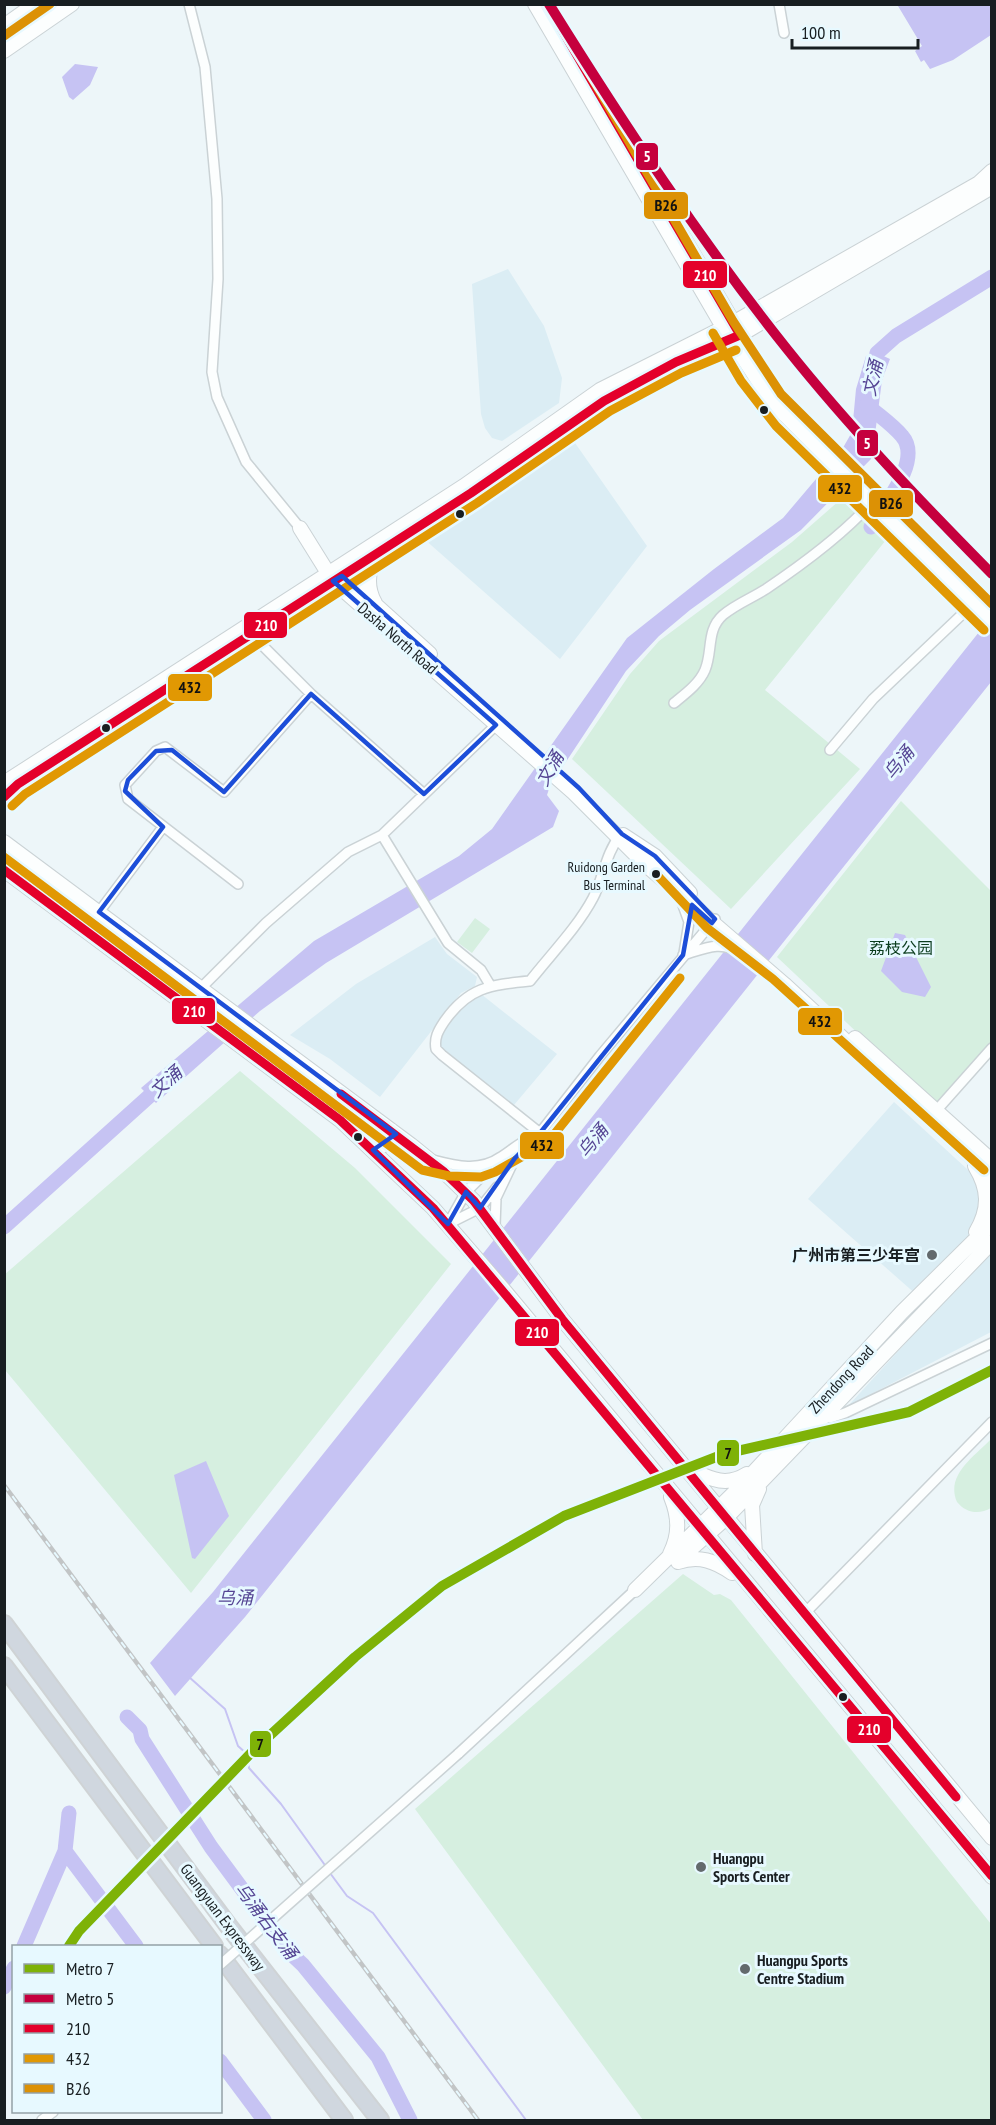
<svg xmlns="http://www.w3.org/2000/svg" width="996" height="2125" font-family="'PT Sans Narrow','Noto Sans SC',sans-serif">
<style>
.built{fill:#dbedf4}
.green{fill:#d6efe0}
.water{fill:#c6c3f3}
.lines{fill:none;stroke-linecap:round;stroke-linejoin:round}
.stream{stroke:#c6c3f3;stroke-width:2}
.river{stroke:#c6c3f3;stroke-width:15}
.street-casing{stroke:#cad2d5;stroke-width:12}
.secondary-casing{stroke:#cad2d5;stroke-width:16}
.highway-casing{stroke:#cfd3d5;stroke-width:20}
.street{stroke:#fcfefe;stroke-width:9}
.secondary{stroke:#fcfefe;stroke-width:14}
.highway{stroke:#d0d7df;stroke-width:16}
.rail-casing{stroke:#c2c5c6;stroke-width:4.5}
.rail{stroke:#e7f9ff;stroke-width:2;stroke-dasharray:7;stroke-linecap:butt}
.street-bridge-casing{stroke:#cad2d5;stroke-width:12;stroke-linecap:butt}
.street-bridge{stroke:#fcfefe;stroke-width:9}
.bus-1-casing{stroke:#e7f9ff;stroke-width:14}
.bus-2-casing{stroke:#e7f9ff;stroke-width:14}
.bus-3-casing{stroke:#e7f9ff;stroke-width:14}
.bus-1{stroke:#e4002b;stroke-width:9}
.bus-2{stroke:#e19803;stroke-width:9}
.bus-3{stroke:#dc9105;stroke-width:9}
.metro-1-casing{stroke:#e7f9ff;stroke-width:15}
.metro-2-casing{stroke:#e7f9ff;stroke-width:15}
.metro-1{stroke:#7eb207;stroke-width:10}
.metro-2{stroke:#c5003e;stroke-width:10}
.marked{fill:none;stroke:#1d4ed8;stroke-width:4.5;stroke-linejoin:round}
.bus-dot{fill:#181e21;stroke:#e7f9ff;stroke-width:2}
.poi-dot{fill:#636a6d;stroke:#e7f9ff;stroke-width:2}
.labels{text-anchor:middle;stroke-width:6;stroke-linejoin:round;paint-order:stroke}
.bus-label{font-size:14px;fill:#181e21;stroke:#e7f9ff;text-anchor:end}
.street-label{font-size:16px;fill:#181e21;stroke:#e7f9ff}
.park-label{font-size:16px;fill:#0b3d1e;stroke:#e7f9ff}
.poi-label{font-size:16px;font-weight:bold;fill:#181e21;stroke:#e7f9ff;text-anchor:start}
.water-label{font-size:18px;font-style:italic;fill:#554594;stroke:#e7f9ff}
.line-badge{stroke:#e7f9ff;stroke-width:2}
.badge-label{font-size:16px;text-anchor:middle;font-weight:bold;fill:#fff}
.pale-badge-label{font-size:16px;text-anchor:middle;font-weight:bold;fill:#111}
</style>
<rect width="100%" height="100%" fill="#edf6f9"/>
<path class="built" d="M 508,269 L 544,326 L 562,378 L 559,403 L 502,441 L 492,438 L 485,428 L 481,414 L 472,284 Z
M 573,440 L 647,546 L 560,659 L 423,538 Z
M 435,937 L 447,954 L 477,977 L 475,986 L 461,993 L 380,1097 L 330,1059 L 290,1035 L 356,984 Z
M 481,994 L 557,1054 L 514,1105 L 446,1055 L 437,1044 L 441,1029 L 460,1004 Z
M 894,1102 L 991,1191 L 991,1332 L 848,1406 L 935,1311 L 808,1199 Z"/>
<path class="green" d="M 848,493 L 890,535 L 765,690 L 860,769 L 731,909 L 572,759 L 630,674 L 659,641 L 792,542 Z
M 901,801 L 991,891 L 991,1042 L 936,1107 L 777,957 Z
M 475,918 L 490,929 L 472,953 L 457,942 Z
M 240,1071 L 355,1168 L 451,1264 L 191,1593 L 5,1370 L 4,1275 Z
M 991,1439 L 991,1508 C 979,1515 966,1513 957,1502 C 945,1475 975,1456 991,1439 Z
M 683,1574 L 714,1595 L 720,1594 L 731,1600 L 991,1924 L 991,2120 L 643,2120 L 415,1809 Z"/>
<path class="water" d="M 900,5 L 991,5 L 991,35 L 953,60 L 930,69 L 924,60 L 921,62 L 915,51 L 922,46 L 898,6 Z
M 75,64 L 98,67 L 90,85 L 73,100 L 69,97 L 62,77 Z
M 877,353 L 890,359 L 882,380 L 872,458 L 801,530 L 690,610 L 659,636 L 626,671 L 550,786 L 547,795 L 559,811 L 553,827 L 326,963 L 260,1011 L 156,1103 L 141,1088 L 314,941 L 459,856 L 492,829 L 627,638 L 714,569 L 783,518 L 844,446 L 852,432 L 856,389 L 866,356 Z
M 991,617 L 991,682 L 245,1617 L 175,1696 L 150,1663 L 213,1592 Z
M 895,933 L 905,935 L 931,987 L 925,997 L 902,992 L 881,971 Z
M 206,1461 L 229,1516 L 195,1559 L 192,1558 L 174,1475 Z"/>
<g class="lines">
<path class="stream" d="M 189,1677 L 225,1709 L 238,1746 L 247,1754 L 249,1768 L 281,1804 L 327,1868
M 330,1873 L 347,1896 L 373,1913 L 526,2120"/>
<path class="river" d="M 873,373 L 877,353 L 896,336 L 992,277
M 867,405 C 878,415 892,424 902,436 C 923,460 884,505 871,527
M 4,1227 L 165,1082
M 127,1717 L 140,1730 L 142,1739 L 211,1847 L 287,1950 L 303,1965 L 378,2057 L 410,2120
M 65,1851 L 136,1946
M 24,1946 L 65,1851 L 69,1813
M 4,1987 L 14,1968
M 220,2061 L 264,2120"/>
<g class="street-casing">
<path id="street" d="M 189,4 L 205,67 L 217,199 L 218,279 L 212,372 L 217,397 L 246,462 L 300,528
M 779,4 L 784,33
M 248,631 L 311,694 L 424,794
M 674,703 C 685,694 699,684 705,670 C 713,651 706,630 723,615 C 736,604 752,598 766,589 C 803,564 843,535 872,502
M 830,750 L 873,699 L 974,603
M 382,835 L 448,943 L 481,970 L 490,985
M 238,884 L 128,799 L 125,785 L 156,751 L 165,747 L 224,792 L 311,694
M 680,897 L 689,922 L 684,953
M 99,912 L 163,827
M 683,955 C 703,949 723,939 740,954
M 200,989 L 266,923 L 348,852 L 382,835 L 496,725
M 936,1111 L 992,1048
M 540,1133 L 442,1055 L 436,1049 C 434,1038 438,1031 444,1022 C 468,987 490,985 530,981 C 551,954 577,928 593,898 C 604,877 605,854 621,834
M 433,1160 C 456,1166 480,1172 501,1157 C 512,1150 520,1142 533,1137
M 448,1224 L 466,1192 L 495,1163
M 448,1224 L 480,1208 L 497,1187
M 495,1226 L 496,1198 L 515,1158 L 540,1133 L 600,1056 L 715,919
M 822,1416 L 830,1418 L 845,1413 L 992,1343
M 805,1613 L 992,1422
M 458,1754 L 635,1590
M 42,2120 L 53,2112"/>
</g>
<g class="secondary-casing">
<path id="secondary" d="M 535,4 L 723,327 L 772,402 L 992,621
M 547,4 L 760,368 L 785,403 L 822,440
M 4,26 L 35,4
M 4,51 L 72,4
M 887,504 L 936,555
M 300,528 L 333,581 L 574,793 L 647,866 L 784,984 L 992,1176
M 337,570 L 430,654
M 375,603 C 366,587 368,569 377,553
M 100,732 L 471,493 L 604,401 L 676,362 L 740,335 L 992,187
M 4,783 L 464,486 L 600,390 L 733,323 L 979,183 L 992,171
M 4,797 L 26,779
M 623,835 L 655,856 L 690,893
M 4,842 L 411,1145 L 443,1171 L 474,1201 L 562,1319 L 992,1838
M 4,870 L 340,1120 L 433,1208 L 503,1289 L 992,1877
M 855,1038 L 992,1161
M 373,1150 L 388,1143 L 391,1130
M 975,1166 C 989,1189 990,1208 976,1232
M 687,1468 C 709,1478 725,1488 747,1474
M 670,1554 C 680,1534 679,1517 671,1497
M 755,1554 L 752,1505 L 759,1489
M 683,1556 L 726,1518 L 992,1242
M 678,1562 C 699,1555 715,1561 732,1573
M 635,1590 L 739,1488 L 902,1312 L 992,1223"/>
</g>
<g class="highway-casing">
<path id="highway" d="M 4,1624 L 230,1928 L 380,2120
M 4,1666 L 214,1946
M 220,1955 L 344,2120"/>
</g>
<use href="#street" class="street"/>
<use href="#secondary" class="secondary"/>
<use href="#highway" class="highway"/>
<g class="rail-casing">
<path id="rail" d="M 4,1485 L 478,2120"/>
</g>
<use href="#rail" class="rail"/>
<g class="street-bridge-casing">
<path id="street-bridge" d="M 220,1965 L 458,1754"/>
</g>
<use href="#street-bridge" class="street-bridge"/>
<g class="bus-1-casing">
<path id="bus-1" d="M 4,797 L 18,784 L 471,493 L 604,401 L 676,362 L 740,335 L 547,4
M 4,870 L 340,1120 L 433,1208 L 992,1876
M 341,1094 L 443,1171 L 474,1201 L 562,1319 L 956,1797"/>
</g>
<g class="bus-2-casing">
<path id="bus-2" d="M 713,333 L 741,381 L 776,426 L 984,630
M 12,806 L 25,794 L 477,503 L 610,411 L 681,373 L 736,350
M 4,857 L 422,1170 L 449,1176 L 481,1177 L 495,1172 L 548,1142 L 680,978
M 656,874 L 707,928 L 773,979 L 984,1170"/>
</g>
<g class="bus-3-casing">
<path id="bus-3" d="M 549,4 L 733,321 L 781,394 L 992,604
M 4,36 L 50,4"/>
</g>
<use href="#bus-1" class="bus-1"/>
<use href="#bus-2" class="bus-2"/>
<use href="#bus-3" class="bus-3"/>
<g class="metro-1-casing">
<path id="metro-1" d="M 69,1946 L 79,1931 L 254,1750 L 355,1657 L 442,1586 L 564,1516 L 724,1454 L 909,1412 L 992,1370"/>
</g>
<g class="metro-2-casing">
<path id="metro-2" d="M 549,4 C 623,123 700,240 787,349 C 850,428 921,502 992,574"/>
</g>
<use href="#metro-1" class="metro-1"/>
<use href="#metro-2" class="metro-2"/>
</g>
<path class="marked" d="M 342,576 L 579,788 L 622,834 L 655,856 L 715,919 L 712,923 L 692,905 L 683,955 L 540,1133 L 515,1158 L 480,1208 L 466,1192 L 448,1224 L 373,1150 L 396,1134 L 99,912 L 163,827 L 125,791 L 128,780 L 156,751 L 172,750 L 224,792 L 311,694 L 424,794 L 496,725 L 333,581 Z"/>
<g class="bus-dot">
<circle cx="764" cy="410" r="5"/>
<circle cx="460" cy="514" r="5"/>
<circle cx="106" cy="728" r="5"/>
<circle cx="656" cy="874" r="5"/>
<circle cx="358" cy="1137" r="5"/>
<circle cx="843" cy="1697" r="5"/>
</g>
<g class="poi-dot">
<circle cx="932" cy="1255" r="6"/>
<circle cx="701" cy="1867" r="6"/>
<circle cx="745" cy="1969" r="6"/>
</g>
<g class="labels">
<g class="bus-label">
<text x="645" y="872">Ruidong Garden<tspan x="645" dy="18">Bus Terminal</tspan></text>
</g>
<g class="street-label">
<text transform="translate(398 638) rotate(41)" y="6">Dasha North Road</text>
<text transform="translate(841 1379) rotate(-47)" y="6">Zhendong Road</text>
<text transform="translate(223 1917) rotate(53)" y="6">Guangyuan Expressway</text>
</g>
<g class="park-label">
<text x="901" y="954">荔枝公园</text>
</g>
<g class="poi-label">
<text x="920" y="1261" text-anchor="end">广州市第三少年宫</text>
<text x="713" y="1864">Huangpu<tspan x="713" dy="18">Sports Center</tspan></text>
<text x="757" y="1966">Huangpu Sports<tspan x="757" dy="18">Centre Stadium</tspan></text>
</g>
<g class="water-label">
<text transform="translate(873 378) rotate(-77)" y="6">文涌</text>
<text transform="translate(899 763) rotate(-51)" y="6">乌涌</text>
<text transform="translate(550 769) rotate(-60)" y="6">文涌</text>
<text transform="translate(166 1082) rotate(-42)" y="6">文涌</text>
<text transform="translate(593 1141) rotate(-51)" y="6">乌涌</text>
<text x="235" y="1604">乌涌</text>
<text transform="translate(266 1921) rotate(53)" y="6">乌涌右支涌</text>
</g>
</g>
<g class="line-badge">
<rect x="635" y="142" width="24" height="29" rx="6" fill="#c5003e"/>
<rect x="643" y="191" width="46" height="29" rx="6" fill="#dc9105"/>
<rect x="682" y="260" width="46" height="29" rx="6" fill="#e4002b"/>
<rect x="856" y="429" width="23" height="28" rx="6" fill="#c5003e"/>
<rect x="817" y="474" width="46" height="29" rx="6" fill="#e19803"/>
<rect x="868" y="489" width="46" height="29" rx="6" fill="#dc9105"/>
<rect x="243" y="611" width="45" height="28" rx="6" fill="#e4002b"/>
<rect x="167" y="673" width="46" height="29" rx="6" fill="#e19803"/>
<rect x="171" y="997" width="45" height="28" rx="6" fill="#e4002b"/>
<rect x="797" y="1007" width="46" height="29" rx="6" fill="#e19803"/>
<rect x="519" y="1131" width="46" height="29" rx="6" fill="#e19803"/>
<rect x="514" y="1318" width="46" height="29" rx="6" fill="#e4002b"/>
<rect x="716" y="1439" width="24" height="28" rx="6" fill="#7eb207"/>
<rect x="846" y="1715" width="46" height="29" rx="6" fill="#e4002b"/>
<rect x="249" y="1730" width="23" height="28" rx="6" fill="#7eb207"/>
</g>
<g class="badge-label">
<text x="647" y="162">5</text>
<text x="705" y="281">210</text>
<text x="867" y="449">5</text>
<text x="266" y="631">210</text>
<text x="194" y="1017">210</text>
<text x="537" y="1338">210</text>
<text x="869" y="1735">210</text>
</g>
<g class="pale-badge-label">
<text x="666" y="211">B26</text>
<text x="840" y="494">432</text>
<text x="891" y="509">B26</text>
<text x="190" y="693">432</text>
<text x="820" y="1027">432</text>
<text x="542" y="1151">432</text>
<text x="728" y="1459">7</text>
<text x="260" y="1750">7</text>
</g>
<rect width="996" height="2125" fill="none" stroke="#181e21" stroke-width="12"/>
<rect x="12" y="1945" width="210" height="168" fill="#e7f9ff" stroke="#94a1a6" stroke-width="1.5"/>
<rect x="24" y="1964" width="30" height="9" fill="#7eb207" stroke="#94a1a6" stroke-width="1.5"/>
<text x="66" y="1975" font-size="18" fill="#181e21">Metro 7</text>
<rect x="24" y="1994" width="30" height="9" fill="#c5003e" stroke="#94a1a6" stroke-width="1.5"/>
<text x="66" y="2005" font-size="18" fill="#181e21">Metro 5</text>
<rect x="24" y="2024" width="30" height="9" fill="#e4002b" stroke="#94a1a6" stroke-width="1.5"/>
<text x="66" y="2035" font-size="18" fill="#181e21">210</text>
<rect x="24" y="2054" width="30" height="9" fill="#e19803" stroke="#94a1a6" stroke-width="1.5"/>
<text x="66" y="2065" font-size="18" fill="#181e21">432</text>
<rect x="24" y="2084" width="30" height="9" fill="#dc9105" stroke="#94a1a6" stroke-width="1.5"/>
<text x="66" y="2095" font-size="18" fill="#181e21">B26</text>
<path d="M792 39v9h126v-9" fill="none" stroke="#181e21" stroke-width="3"/>
<text x="801" y="39" font-size="18" fill="#181e21" stroke="#e7f9ff" stroke-width="4.5" paint-order="stroke">100 m</text>
</svg>
